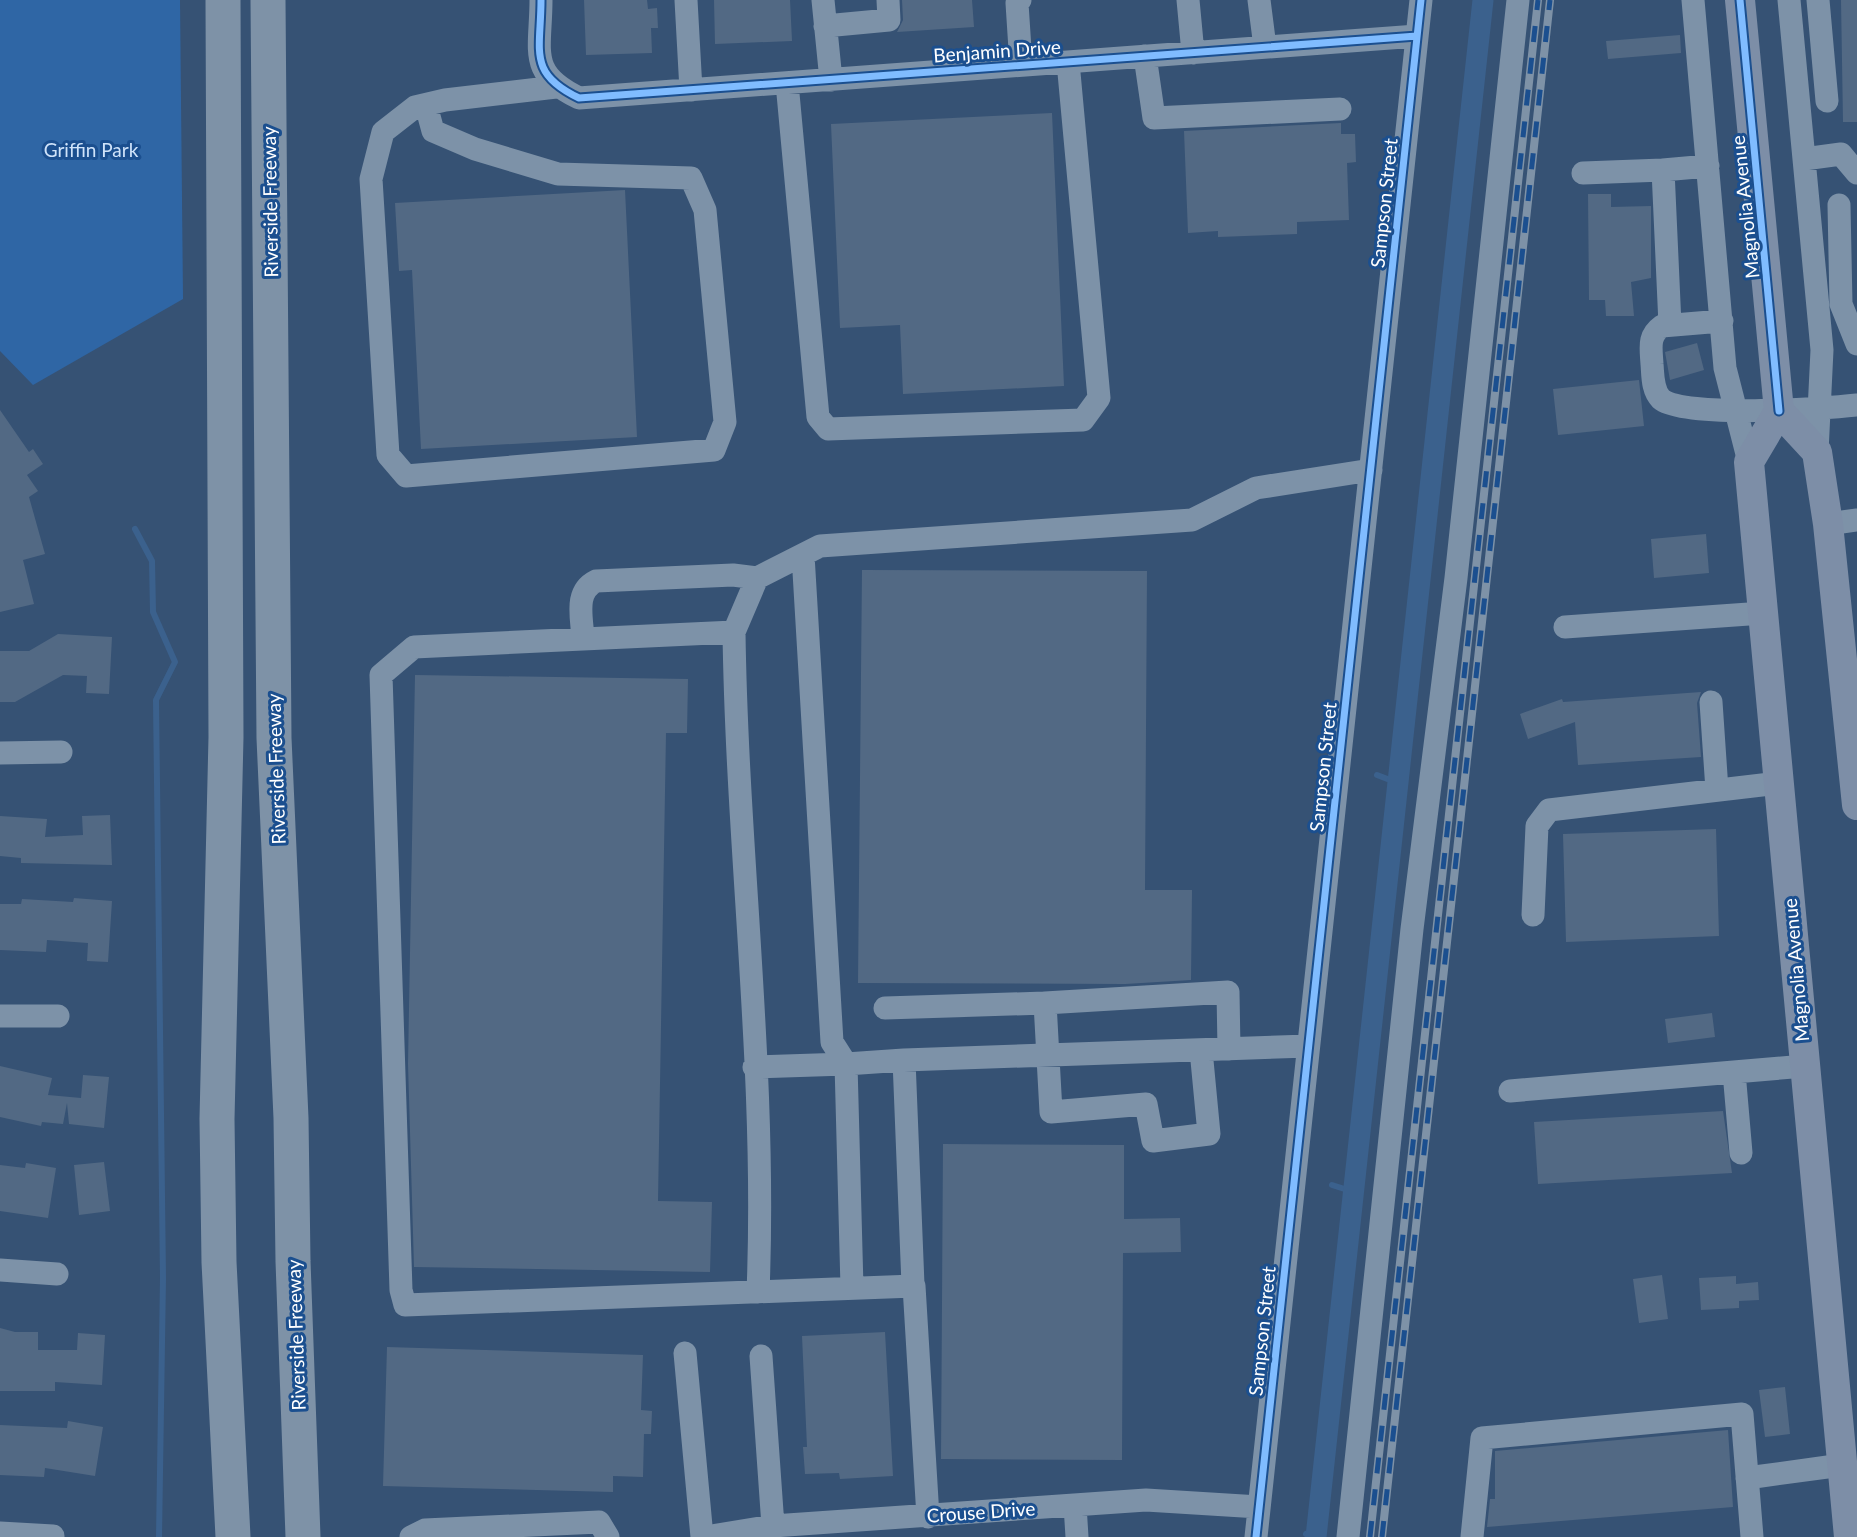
<svg xmlns="http://www.w3.org/2000/svg" width="1857" height="1537" font-family="Lato,sans-serif">
<style>
.green{fill:#2f66a5}
.lines{fill:none;stroke-linecap:round;stroke-linejoin:round}
.stream{stroke:#3b618d;stroke-width:6}
.canal{stroke:#3b618d;stroke-width:21}
.building{fill:#526984}
.minor{stroke:#7d92a8;stroke-width:23}
.major{stroke:#7d8ea7;stroke-width:30}
.highway{stroke:#7e92a7;stroke-width:35}
.rail-casing{stroke:#7e92a7;stroke-width:8}
.rail{stroke:#1b4f8f;stroke-width:5;stroke-dasharray:16;stroke-linecap:butt}
.cycleway-casing{stroke:#1b4f8f;stroke-width:11}
.cycleway{stroke:#80bcff;stroke-width:7}
.labels{text-anchor:middle;stroke-width:6;stroke-linejoin:round;paint-order:stroke}
.street-label{font-size:19px;fill:#fff;stroke:#1b4f8f}
.park-label{font-size:19px;fill:#cfe3fa;stroke:#1b4f8f}
</style>
<rect width="100%" height="100%" fill="#365274"/>
<path class="green" d="M 0,0 L 180,0 L 183,299 L 33,385 L 0,351 Z"/>
<g class="lines">
<path class="stream" d="M 135,529 L 152,561 L 153,612 L 175,662 L 156,700 L 163,1278 L 159,1537
M 1377,775 L 1398,783
M 1332,1185 L 1354,1192
M 1306,1534 L 1311,1537"/>
<path class="canal" d="M 1316,1537 L 1483,0"/>
</g>
<path class="building" d="M 584,0 L 647,0 L 648,9 L 657,8 L 658,28 L 651,28 L 652,53 L 586,55 Z
M 714,0 L 790,0 L 792,41 L 715,44 Z
M 902,0 L 972,0 L 974,27 L 897,32 L 903,20 Z
M 1841,0 L 1857,0 L 1857,122 L 1843,122 Z
M 1680,35 L 1681,53 L 1608,59 L 1606,41 Z
M 1052,113 L 1064,386 L 903,394 L 900,325 L 840,328 L 831,124 Z
M 1341,123 L 1341,134 L 1355,134 L 1356,162 L 1347,163 L 1349,220 L 1297,222 L 1297,234 L 1218,237 L 1218,231 L 1188,233 L 1184,131 Z
M 625,190 L 637,437 L 421,449 L 412,270 L 399,271 L 395,203 Z
M 1588,194 L 1611,194 L 1611,207 L 1651,206 L 1651,278 L 1631,282 L 1634,316 L 1606,316 L 1605,300 L 1589,300 Z
M 1697,343 L 1704,370 L 1670,380 L 1665,352 Z
M 1639,380 L 1644,426 L 1558,435 L 1553,389 Z
M 0,410 L 29,452 L 33,449 L 43,464 L 27,475 L 38,491 L 29,497 L 45,554 L 23,560 L 34,604 L 0,612 Z
M 1706,534 L 1709,573 L 1654,578 L 1651,539 Z
M 862,570 L 1147,571 L 1145,890 L 1192,890 L 1191,980 L 1125,984 L 858,983 Z
M 58,634 L 112,637 L 109,694 L 86,693 L 87,676 L 63,675 L 15,702 L 0,702 L 0,651 L 29,651 Z
M 415,675 L 688,679 L 687,733 L 666,733 L 658,1201 L 712,1202 L 710,1272 L 414,1267 L 408,1064 Z
M 1701,692 L 1697,703 L 1701,757 L 1578,765 L 1575,722 L 1528,739 L 1520,714 L 1562,699 L 1563,702 Z
M 110,815 L 112,865 L 21,863 L 21,858 L 0,856 L 0,816 L 47,819 L 45,837 L 83,835 L 82,816 Z
M 1716,829 L 1719,936 L 1566,942 L 1563,834 Z
M 74,898 L 112,901 L 108,962 L 87,961 L 88,943 L 47,940 L 46,952 L 0,950 L 0,904 L 21,904 L 22,899 L 73,902 Z
M 1712,1013 L 1715,1037 L 1668,1043 L 1665,1019 Z
M 0,1066 L 52,1078 L 48,1095 L 81,1098 L 83,1075 L 109,1077 L 104,1128 L 69,1124 L 67,1103 L 63,1124 L 42,1122 L 41,1126 L 0,1117 Z
M 1723,1111 L 1732,1173 L 1538,1184 L 1534,1122 Z
M 943,1144 L 1124,1145 L 1124,1219 L 1180,1218 L 1181,1252 L 1123,1253 L 1122,1460 L 941,1459 Z
M 104,1162 L 110,1211 L 79,1215 L 74,1165 Z
M 26,1163 L 56,1168 L 48,1218 L 0,1211 L 0,1165 L 25,1168 Z
M 1662,1275 L 1668,1319 L 1639,1323 L 1633,1279 Z
M 1736,1276 L 1736,1284 L 1758,1282 L 1759,1300 L 1739,1301 L 1739,1308 L 1701,1310 L 1699,1278 Z
M 0,1328 L 15,1332 L 38,1332 L 38,1350 L 77,1350 L 78,1333 L 105,1335 L 102,1385 L 55,1382 L 55,1391 L 0,1391 Z
M 885,1332 L 893,1476 L 840,1479 L 839,1473 L 805,1474 L 803,1447 L 807,1447 L 802,1336 Z
M 387,1347 L 643,1355 L 641,1410 L 652,1411 L 651,1434 L 644,1434 L 643,1477 L 613,1476 L 613,1492 L 383,1486 Z
M 1785,1387 L 1790,1434 L 1765,1437 L 1759,1390 Z
M 68,1421 L 103,1427 L 95,1476 L 45,1468 L 44,1477 L 0,1475 L 0,1425 L 67,1428 Z
M 1728,1430 L 1733,1507 L 1487,1527 L 1490,1499 L 1495,1499 L 1495,1451 Z"/>
<g class="lines">
<path class="minor" d="M 541,0 C 541,51 527,73 579,98 L 1417,36
M 686,0 L 691,90
M 823,0 L 831,80
M 1020,0 L 1017,3 L 1021,65
M 1188,0 L 1193,53
M 1259,0 L 1265,47
M 1693,0 L 1725,368 L 1749,462
M 1789,0 L 1822,350 L 1817,452
M 1818,0 L 1827,101
M 825,26 L 889,20 L 888,0
M 1145,56 L 1154,118 L 1340,109
M 787,83 L 818,417 L 828,429 L 1083,420 L 1099,398 L 1068,62
M 426,105 L 433,131 L 475,149 L 558,174 L 691,178 L 705,210 L 725,422 L 714,450 L 406,476 L 388,455 L 371,179 L 383,132 L 415,107 L 445,100 L 556,87
M 1804,159 L 1841,154 L 1857,173
M 1583,173 L 1663,170
M 1839,205 L 1841,304 L 1857,344
M 1722,321 L 1662,326 C 1648,336 1651,347 1652,364 C 1653,375 1652,390 1661,399 C 1683,418 1824,409 1857,405
M 1670,325 L 1663,170 L 1708,166
M 1828,524 L 1857,520
M 803,555 L 832,1042 L 846,1064 L 904,1060 L 913,1285
M 1565,627 L 1763,613
M 734,632 C 737,852 767,1072 758,1292
M 583,639 C 582,617 574,592 596,581 L 733,575 L 757,578
M 1711,702 L 1717,790
M 0,753 L 61,752
M 1533,915 L 1537,826 L 1549,810 L 1779,783
M 885,1008 L 1045,1003
M 0,1016 L 58,1016
M 1201,1050 L 1209,1134 L 1153,1141 L 1146,1104 L 1051,1112 L 1045,1003 L 1228,992 L 1229,1049
M 904,1060 L 1308,1046
M 754,1067 L 846,1064 L 852,1288
M 1734,1072 L 1741,1153
M 1510,1091 L 1805,1066
M 0,1270 L 57,1274
M 685,1353 L 702,1537
M 761,1356 L 773,1526
M 1747,1478 L 1842,1465
M 1075,1505 L 1077,1537
M 928,1517 L 914,1286 L 405,1305 L 401,1290 L 381,675 L 414,647 L 734,632 L 757,578 L 820,546 L 1192,520 L 1256,488 L 1371,470
M 0,1533 L 53,1536
M 411,1537 L 425,1530 L 599,1522 L 608,1537
M 705,1537 L 773,1526 L 1146,1500 L 1259,1507
M 1256,1537 L 1421,0
M 1348,1537 L 1412,929 L 1456,578 L 1518,0
M 1472,1537 L 1482,1438 L 1742,1414 L 1752,1537"/>
<path class="major" d="M 1740,0 L 1779,411 L 1749,462 L 1849,1537
M 1779,411 L 1817,452 L 1828,524 L 1857,805"/>
<path class="highway" d="M 223,0 L 226,737 L 217,1119 L 219,1262 L 233,1537
M 268,0 L 274,738 L 291,1118 L 293,1261 L 303,1537"/>
<g class="rail-casing">
<path id="rail" d="M 1370,1537 L 1538,0
M 1382,1537 L 1550,0"/>
</g>
<use href="#rail" class="rail"/>
<g class="cycleway-casing">
<path id="cycleway" d="M 541,0 C 541,51 527,73 579,98 L 1417,36
M 1740,0 L 1779,411
M 1256,1537 L 1421,0"/>
</g>
<use href="#cycleway" class="cycleway"/>
</g>
<g class="labels">
<g class="street-label">
<text transform="translate(997 51) rotate(-4)" y="7">Benjamin Drive</text>
<text transform="translate(270 202) rotate(-91)" y="7">Riverside Freeway</text>
<text transform="translate(1384 203) rotate(-84)" y="7">Sampson Street</text>
<text transform="translate(1745 207) rotate(-96)" y="7">Magnolia Avenue</text>
<text transform="translate(1323 767) rotate(-84)" y="7">Sampson Street</text>
<text transform="translate(276 769) rotate(-92)" y="7">Riverside Freeway</text>
<text transform="translate(1796 970) rotate(-95)" y="7">Magnolia Avenue</text>
<text transform="translate(1262 1331) rotate(-84)" y="7">Sampson Street</text>
<text transform="translate(296 1335) rotate(-92)" y="7">Riverside Freeway</text>
<text transform="translate(981 1512) rotate(-4)" y="7">Crouse Drive</text>
</g>
<g class="park-label">
<text x="91" y="157">Griffin Park</text>
</g>
</g>
</svg>
